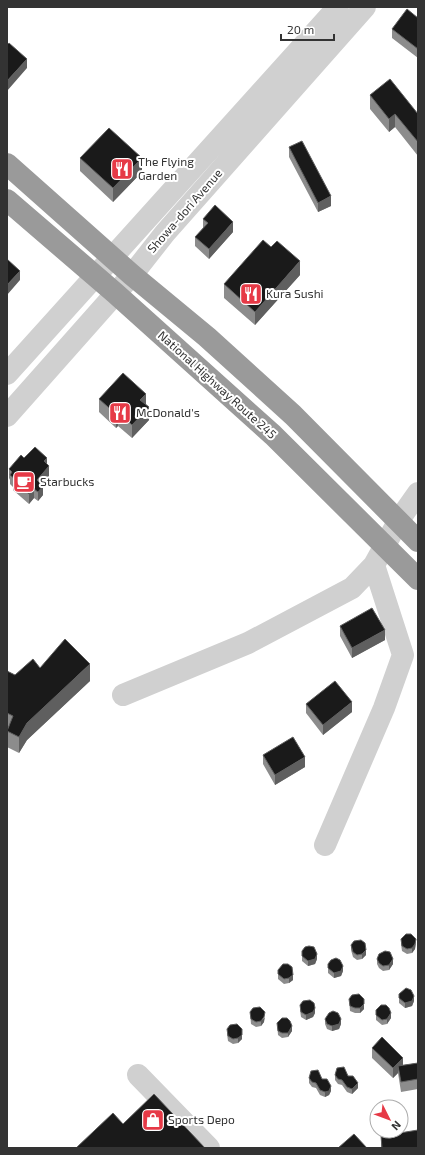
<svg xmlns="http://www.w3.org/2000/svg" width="425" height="1155" font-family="'Exo 2',sans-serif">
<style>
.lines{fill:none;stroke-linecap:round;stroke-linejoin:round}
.minor{stroke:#d0d0d0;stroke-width:22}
.highway{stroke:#9a9a9a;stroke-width:22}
.wall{fill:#8c8c8c}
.shaded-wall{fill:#5f5f5f}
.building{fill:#1a1a1a;stroke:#5f5f5f}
.labels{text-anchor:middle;stroke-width:4;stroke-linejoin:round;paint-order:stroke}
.poi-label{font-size:12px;fill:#333;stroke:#fff;text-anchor:start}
.street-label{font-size:12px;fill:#333;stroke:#fff}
</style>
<rect width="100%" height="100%" fill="#fff"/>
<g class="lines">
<path class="minor" d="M 7,374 L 338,7
M 7,416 L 132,275 L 165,233 L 365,7
M 123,695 L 248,643 L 352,588 L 374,565 L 399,520 L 418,493
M 325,845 L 384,708 L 403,655 L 374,565
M 138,1075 L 209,1148"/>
<path class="highway" d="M 7,164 L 132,275 L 207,337 L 293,415 L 418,541
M 7,200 L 115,293 L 273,435 L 418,579"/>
</g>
<path class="wall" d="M 418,18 L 418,58 L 392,38 L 392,29 Z
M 370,95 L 418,114 L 418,156 L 395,127 L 389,132 L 370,109 Z
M 289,147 L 331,206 L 318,212 L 289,157 Z
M 80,158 L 142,172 L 113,202 L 80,171 Z
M 203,219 L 233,232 L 209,259 L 195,246 L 195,237 L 203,228 Z
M 300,275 L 255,325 L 224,298 L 224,284 Z
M 99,399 L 146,404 L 149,420 L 132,438 L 118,426 L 116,428 L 99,412 Z
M 24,458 L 47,464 L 49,476 L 41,484 L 43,495 L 38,501 L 34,498 L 29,504 L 13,490 L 13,487 L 10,484 L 10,480 L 9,478 L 9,469 Z
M 340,626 L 385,640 L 352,658 L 340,636 Z
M 40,668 L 90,681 L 27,740 L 19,753 L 7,747 L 7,671 L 15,675 Z
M 306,704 L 352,712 L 323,735 L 306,713 Z
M 263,755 L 305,767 L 275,785 L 263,764 Z
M 401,939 L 416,944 L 415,949 L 412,953 L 407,954 L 402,951 L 401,944 Z
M 351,945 L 366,955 L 362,959 L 357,960 L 353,957 L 351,950 Z
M 302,951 L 317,959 L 315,964 L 308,966 L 302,961 Z
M 377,959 L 393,964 L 389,970 L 383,971 L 379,968 L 377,964 Z
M 328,964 L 343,971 L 341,976 L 334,978 L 328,973 Z
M 278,970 L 293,980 L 289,983 L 284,984 L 278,979 Z
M 399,994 L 414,1001 L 412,1006 L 405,1008 L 399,1003 Z
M 349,999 L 364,1009 L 360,1013 L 355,1013 L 350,1011 Z
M 300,1005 L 315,1013 L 313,1017 L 306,1020 L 301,1017 L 300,1010 Z
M 376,1010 L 391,1018 L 387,1024 L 382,1025 L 376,1020 Z
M 250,1012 L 264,1022 L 261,1026 L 256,1027 L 251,1024 Z
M 325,1019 L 341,1024 L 339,1029 L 332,1031 L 327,1029 L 325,1024 Z
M 277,1023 L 292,1031 L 288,1037 L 282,1038 L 278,1035 Z
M 227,1029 L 242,1039 L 238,1043 L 233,1044 L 228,1041 L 227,1034 Z
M 372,1048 L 403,1065 L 418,1063 L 418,1089 L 401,1092 L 398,1073 L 393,1078 L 372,1058 Z
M 335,1075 L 348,1076 L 358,1088 L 352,1094 L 347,1092 L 342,1085 L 338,1084 L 335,1080 Z
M 309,1078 L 322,1079 L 331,1091 L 329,1095 L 325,1097 L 320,1095 L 316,1088 L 312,1087 L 309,1083 Z
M 381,1136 L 418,1148 L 381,1148 Z"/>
<path class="shaded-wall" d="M 27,59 L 27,68 L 7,91 L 7,81 Z
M 395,114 L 395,127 L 389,132 L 389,119 Z
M 142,158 L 142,172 L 113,202 L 113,188 Z
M 331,196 L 331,206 L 318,212 L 318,203 Z
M 233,222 L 233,232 L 209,259 L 209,249 Z
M 300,261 L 300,275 L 255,325 L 255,312 Z
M 20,271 L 20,280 L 7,295 L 7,285 Z
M 146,394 L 146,407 L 140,400 Z
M 149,407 L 149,420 L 132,438 L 132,425 Z
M 118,412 L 118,426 L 116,428 L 116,414 Z
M 47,458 L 47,468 L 44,461 Z
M 49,466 L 49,476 L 37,490 L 37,480 Z
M 43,486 L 43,495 L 38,501 L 38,492 Z
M 34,489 L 34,498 L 29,504 L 29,494 Z
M 385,630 L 385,640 L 352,658 L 352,648 Z
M 90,664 L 90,681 L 27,740 L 19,753 L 19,737 L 27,723 Z
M 352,702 L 352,712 L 323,735 L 323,725 Z
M 305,757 L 305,767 L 275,785 L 275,775 Z
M 416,939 L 415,949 L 412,953 L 412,948 Z
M 366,950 L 366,955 L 362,959 L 362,954 Z
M 317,954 L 317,959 L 315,964 L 308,966 L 308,961 Z
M 393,959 L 393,964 L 389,970 L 389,965 Z
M 343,966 L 343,971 L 341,976 L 334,978 L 334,973 Z
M 293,975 L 293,980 L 289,983 L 289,978 Z
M 414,996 L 414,1001 L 412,1006 L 405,1008 L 405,1003 Z
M 364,1004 L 364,1009 L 360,1013 L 360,1008 Z
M 315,1008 L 315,1013 L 313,1017 L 306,1020 L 306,1015 Z
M 391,1013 L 391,1018 L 387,1024 L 387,1019 Z
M 265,1017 L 264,1022 L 261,1026 L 261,1021 Z
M 341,1019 L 341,1024 L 339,1029 L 332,1031 L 332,1026 Z
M 292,1026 L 292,1031 L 288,1037 L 288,1033 Z
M 242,1029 L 242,1039 L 238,1043 L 238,1038 Z
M 403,1058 L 403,1068 L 398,1066 L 398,1073 L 393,1078 L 393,1068 Z
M 358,1083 L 358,1088 L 352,1094 L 352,1089 Z
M 331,1086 L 331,1091 L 329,1095 L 325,1097 L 325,1092 Z"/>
<path class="building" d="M 407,9 L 418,18 L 418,49 L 392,29 Z
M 9,43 L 27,59 L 7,81 L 7,45 Z
M 390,79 L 418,114 L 418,142 L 395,114 L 389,119 L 370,95 Z
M 109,128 L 142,158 L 113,188 L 80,158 Z
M 302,141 L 331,196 L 318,203 L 289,147 Z
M 215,205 L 233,222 L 209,249 L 195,237 L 208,223 L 203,219 Z
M 263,240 L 271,247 L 277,241 L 300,261 L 255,312 L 224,284 Z
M 7,259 L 20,271 L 7,285 Z
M 123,373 L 146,394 L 140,400 L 149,407 L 132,425 L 118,412 L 116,414 L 99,399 Z
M 35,447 L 47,458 L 44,461 L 49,466 L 37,480 L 43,486 L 38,492 L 34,489 L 29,494 L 13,480 L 15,479 L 10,475 L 12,472 L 9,469 L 21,455 L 24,458 Z
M 372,608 L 385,630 L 352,648 L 340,626 Z
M 65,639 L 90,664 L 27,723 L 19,737 L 7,731 L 13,716 L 7,713 L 7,671 L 15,675 L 33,659 L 40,668 Z
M 335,681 L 352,702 L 323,725 L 306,704 Z
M 293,737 L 305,757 L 275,775 L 263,755 Z
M 406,934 L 411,934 L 416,939 L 415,944 L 412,948 L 407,949 L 402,946 L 401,939 Z
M 361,940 L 365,943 L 366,950 L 362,954 L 357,955 L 353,952 L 351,945 L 354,941 Z
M 309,946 L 314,947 L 317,954 L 315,959 L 308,961 L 302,956 L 302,951 L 305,947 Z
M 385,951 L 390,952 L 393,959 L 389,965 L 383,966 L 379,963 L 377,959 L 379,954 Z
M 336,958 L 340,960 L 343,966 L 341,971 L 334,973 L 328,968 L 328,964 L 331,960 Z
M 283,964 L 288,964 L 292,967 L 293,975 L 289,978 L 284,979 L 278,974 L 278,970 Z
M 406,988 L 411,990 L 414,996 L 412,1001 L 405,1003 L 399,998 L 399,994 Z
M 359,994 L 364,999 L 364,1004 L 360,1008 L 355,1008 L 350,1006 L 349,999 L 352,995 Z
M 310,1000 L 314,1003 L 315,1008 L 313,1012 L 306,1015 L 301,1012 L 300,1005 L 303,1001 Z
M 381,1005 L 386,1005 L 389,1008 L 391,1013 L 387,1019 L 382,1020 L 376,1015 L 376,1010 Z
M 260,1007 L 265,1012 L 264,1017 L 261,1021 L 256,1022 L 251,1019 L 250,1012 L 253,1008 Z
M 333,1011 L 338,1013 L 341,1019 L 339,1024 L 332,1026 L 327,1024 L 325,1019 L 329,1013 Z
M 282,1018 L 287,1018 L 290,1021 L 292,1026 L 288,1033 L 282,1033 L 278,1031 L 277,1023 Z
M 237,1024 L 242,1029 L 242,1035 L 238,1038 L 233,1039 L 228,1036 L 227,1029 L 230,1025 Z
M 382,1037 L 403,1058 L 393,1068 L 372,1048 Z
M 418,1063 L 418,1079 L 401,1082 L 398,1066 Z
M 344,1067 L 348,1076 L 353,1076 L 358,1083 L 352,1089 L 347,1087 L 342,1080 L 338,1079 L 335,1075 L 337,1068 Z
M 318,1070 L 322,1079 L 327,1079 L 331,1086 L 329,1091 L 325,1092 L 320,1090 L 316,1083 L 312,1082 L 309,1078 L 311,1071 Z
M 154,1094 L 205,1148 L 76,1148 L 113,1113 L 123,1124 Z
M 418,1130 L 418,1148 L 382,1148 L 381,1136 Z
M 354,1134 L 367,1148 L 338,1148 Z"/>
<defs>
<g id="restaurant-square" transform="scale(1.15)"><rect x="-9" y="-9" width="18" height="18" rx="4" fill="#e63946" stroke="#fff"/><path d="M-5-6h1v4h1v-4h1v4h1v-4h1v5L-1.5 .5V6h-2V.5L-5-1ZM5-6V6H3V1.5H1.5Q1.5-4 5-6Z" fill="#fff"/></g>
<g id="cafe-square" transform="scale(1.15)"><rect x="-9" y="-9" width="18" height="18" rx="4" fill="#e63946" stroke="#fff"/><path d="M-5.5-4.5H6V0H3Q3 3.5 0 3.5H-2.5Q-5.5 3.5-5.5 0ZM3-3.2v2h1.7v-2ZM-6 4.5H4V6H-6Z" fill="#fff"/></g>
<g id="shop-square" transform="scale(1.15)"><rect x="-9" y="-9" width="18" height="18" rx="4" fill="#e63946" stroke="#fff"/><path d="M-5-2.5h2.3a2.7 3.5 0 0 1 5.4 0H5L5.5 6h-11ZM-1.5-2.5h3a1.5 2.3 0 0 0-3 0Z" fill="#fff"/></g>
</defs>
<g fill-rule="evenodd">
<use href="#restaurant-square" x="122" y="169"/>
<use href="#restaurant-square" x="251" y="294"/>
<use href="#restaurant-square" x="120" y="413"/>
<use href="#cafe-square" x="24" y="482"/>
<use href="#shop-square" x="153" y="1120"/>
</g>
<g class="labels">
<g class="poi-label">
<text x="138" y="166">The Flying<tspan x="138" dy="14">Garden</tspan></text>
<text x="266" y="298">Kura Sushi</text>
<text x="136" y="417">McDonald's</text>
<text x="40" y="486">Starbucks</text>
<text x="168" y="1124">Sports Depo</text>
</g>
<g class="street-label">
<text transform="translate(185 211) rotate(-49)" y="4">Showa-dori Avenue</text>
<text transform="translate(217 385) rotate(42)" y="4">National Highway Route 245</text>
</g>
</g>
<rect width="425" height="1155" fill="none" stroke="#333333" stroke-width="16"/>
<g transform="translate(389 1119) rotate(132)"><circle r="19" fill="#ffffff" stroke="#adadad"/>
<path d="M0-3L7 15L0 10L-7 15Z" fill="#e63946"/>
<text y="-6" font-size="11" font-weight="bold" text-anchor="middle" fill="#333333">N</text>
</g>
<path d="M281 34v6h53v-6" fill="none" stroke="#333333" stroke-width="2"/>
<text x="287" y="34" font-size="12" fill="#333333" stroke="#ffffff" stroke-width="3" paint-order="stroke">20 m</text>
</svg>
